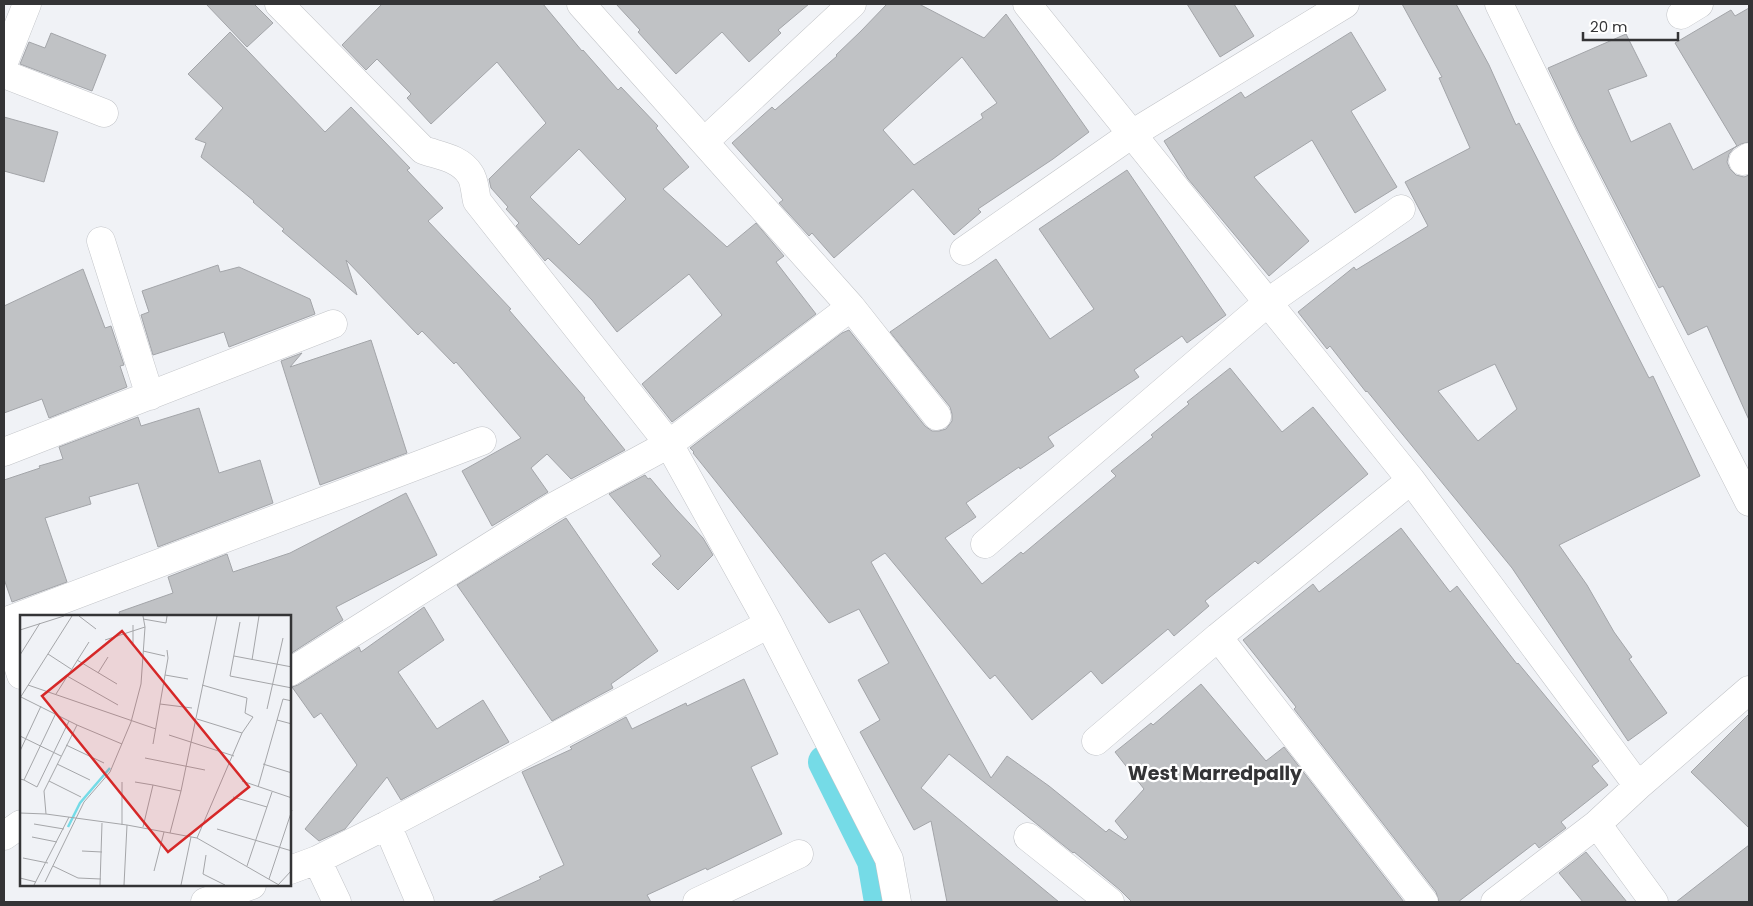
<svg xmlns="http://www.w3.org/2000/svg" width="1753" height="906" font-family="Poppins,sans-serif">
<style>
.lines{fill:none;stroke-linecap:round;stroke-linejoin:round}
.canal{stroke:#75dbe7;stroke-width:34}
.building{fill:#c0c2c5;stroke:#a3a5a9;fill-rule:evenodd}
.minor-casing{stroke:#c2c4c8;stroke-width:29}
.minor{stroke:#fff;stroke-width:28}
.labels{text-anchor:middle;stroke-width:4.5;stroke-linejoin:round;paint-order:stroke}
.neighbourhood-label{font-size:19px;font-weight:bold;fill:#343436;stroke:#fff}
.inset-river{fill:none;stroke:#75dbe7;stroke-width:2.5}
.inset-road{fill:none;stroke:#a5a6a9;stroke-width:1}
.view{fill:#d62828;fill-opacity:0.15;stroke:#d62828;stroke-width:2.5}
.inset-edge{fill:none;stroke:#343436;stroke-width:2.5}
</style>
<rect width="100%" height="100%" fill="#f0f2f6"/>
<g class="lines">
<path class="canal" d="M 825,762 L 874,861 L 881,902"/>
</g>
<path class="building" d="M 206,4 L 254,4 L 273,23 L 247,47 Z
M 382,4 L 543,4 L 582,51 L 583,50 L 618,90 L 621,87 L 658,126 L 656,128 L 689,167 L 663,189 L 727,247 L 756,223 L 784,256 L 776,262 L 816,314 L 672,422 L 642,384 L 722,315 L 689,274 L 617,332 L 592,300 L 548,258 L 545,261 L 516,226 L 519,223 L 506,209 L 508,207 L 491,188 L 489,179 L 546,123 L 497,62 L 431,124 L 407,98 L 411,94 L 377,59 L 366,70 L 342,45 ZM 579,149 L 626,199 L 579,245 L 530,197 Z
M 616,4 L 809,4 L 778,30 L 781,33 L 749,62 L 722,32 L 676,74 L 638,32 L 640,30 Z
M 887,4 L 919,4 L 984,38 L 1006,14 L 1089,132 L 1053,159 L 978,209 L 981,212 L 954,235 L 913,189 L 834,258 L 812,233 L 809,236 L 779,203 L 783,200 L 732,143 L 772,107 L 775,110 L 837,56 L 836,55 L 861,31 ZM 962,57 L 997,103 L 981,114 L 983,118 L 914,165 L 883,130 Z
M 1187,4 L 1234,4 L 1254,36 L 1220,57 Z
M 1402,4 L 1456,4 L 1489,65 L 1516,125 L 1519,123 L 1649,378 L 1653,376 L 1700,476 L 1559,545 L 1587,585 L 1614,632 L 1632,657 L 1629,659 L 1667,713 L 1628,741 L 1512,568 L 1367,391 L 1366,392 L 1330,346 L 1327,349 L 1298,312 L 1354,267 L 1356,270 L 1428,226 L 1405,182 L 1470,148 L 1439,78 L 1442,77 ZM 1495,364 L 1517,409 L 1478,441 L 1438,391 Z
M 1749,8 L 1749,142 L 1741,144 L 1734,148 L 1729,154 L 1727,162 L 1730,169 L 1736,175 L 1744,177 L 1749,175 L 1749,420 L 1707,326 L 1688,335 L 1663,286 L 1659,288 L 1578,131 L 1548,68 L 1626,34 L 1647,76 L 1608,90 L 1631,142 L 1670,123 L 1693,170 L 1737,146 L 1675,43 L 1731,10 L 1735,16 Z
M 230,32 L 325,132 L 351,107 L 410,168 L 407,170 L 443,208 L 428,221 L 511,309 L 509,310 L 585,398 L 584,399 L 625,450 L 571,479 L 547,454 L 531,468 L 548,492 L 492,526 L 462,471 L 521,438 L 456,362 L 454,364 L 422,331 L 418,335 L 346,260 L 357,295 L 282,231 L 284,229 L 253,202 L 254,201 L 201,157 L 206,143 L 195,139 L 223,108 L 188,74 Z
M 1351,32 L 1386,90 L 1351,111 L 1397,187 L 1355,213 L 1312,140 L 1254,177 L 1309,241 L 1269,276 L 1188,179 L 1164,141 L 1241,92 L 1245,98 Z
M 51,33 L 106,55 L 92,91 L 20,64 L 29,42 L 45,48 Z
M 4,117 L 58,132 L 44,182 L 4,171 Z
M 1127,170 L 1226,315 L 1187,343 L 1182,336 L 1134,370 L 1139,377 L 1048,437 L 1054,446 L 1020,469 L 1019,467 L 966,503 L 976,517 L 945,538 L 982,584 L 1021,552 L 1023,554 L 1116,476 L 1111,471 L 1153,437 L 1151,435 L 1189,404 L 1187,402 L 1230,368 L 1282,432 L 1313,407 L 1368,474 L 1258,564 L 1255,561 L 1205,601 L 1209,606 L 1174,636 L 1168,629 L 1102,684 L 1091,671 L 1032,720 L 995,675 L 990,679 L 885,553 L 871,562 L 991,778 L 1007,756 L 1049,786 L 1106,832 L 1109,829 L 1125,840 L 1128,837 L 1115,821 L 1144,789 L 1115,752 L 1151,723 L 1153,725 L 1201,684 L 1266,761 L 1284,747 L 1404,902 L 1132,902 L 1120,890 L 1074,852 L 1073,853 L 949,754 L 921,788 L 1059,902 L 947,902 L 931,821 L 914,830 L 860,732 L 880,720 L 858,680 L 889,663 L 859,609 L 829,623 L 693,453 L 694,452 L 690,448 L 842,333 L 849,330 L 925,426 L 932,431 L 939,431 L 946,429 L 952,421 L 952,414 L 950,407 L 890,332 L 996,259 L 1050,339 L 1094,309 L 1039,229 Z
M 218,265 L 220,272 L 239,267 L 310,299 L 315,314 L 229,347 L 224,332 L 153,355 L 141,315 L 149,312 L 142,291 Z
M 83,269 L 105,328 L 111,326 L 124,365 L 120,366 L 127,387 L 49,418 L 42,399 L 4,413 L 4,306 Z
M 371,340 L 407,453 L 320,485 L 281,361 L 302,353 L 290,367 Z
M 199,408 L 219,473 L 260,460 L 273,503 L 158,547 L 138,483 L 89,497 L 91,504 L 45,518 L 67,582 L 12,602 L 4,579 L 4,480 L 40,468 L 39,466 L 63,459 L 59,447 L 138,417 L 141,426 Z
M 645,475 L 648,479 L 650,478 L 676,509 L 703,538 L 713,555 L 678,590 L 652,564 L 661,556 L 609,494 Z
M 406,493 L 437,555 L 336,607 L 343,620 L 290,654 L 290,616 L 120,616 L 119,612 L 173,593 L 168,577 L 227,554 L 233,572 L 290,553 Z
M 566,518 L 658,651 L 611,684 L 613,688 L 552,721 L 457,585 Z
M 1401,528 L 1450,592 L 1457,586 L 1517,664 L 1518,663 L 1599,761 L 1592,766 L 1608,785 L 1561,822 L 1566,828 L 1539,848 L 1535,843 L 1458,902 L 1439,902 L 1436,892 L 1294,709 L 1296,707 L 1243,640 L 1313,584 L 1319,592 Z
M 424,607 L 444,640 L 398,672 L 437,729 L 483,700 L 509,742 L 401,800 L 387,777 L 345,829 L 319,841 L 305,829 L 357,765 L 321,713 L 314,718 L 292,687 L 298,685 L 359,647 L 361,652 Z
M 744,679 L 778,754 L 751,767 L 782,834 L 707,870 L 706,868 L 647,895 L 651,902 L 491,902 L 541,879 L 539,877 L 564,865 L 522,772 L 572,749 L 570,747 L 626,717 L 632,729 L 686,703 L 687,706 Z
M 1749,714 L 1749,828 L 1691,772 Z
M 1749,845 L 1749,902 L 1676,902 Z
M 1586,852 L 1627,902 L 1583,902 L 1559,873 Z"/>
<g class="lines">
<g class="minor-casing">
<path id="minor" d="M 279,4 L 423,150 C 440,156 460,158 470,174 C 475,181 475,193 477,201 L 669,444 L 769,624 L 889,859 L 897,902
M 581,4 L 851,307 L 937,416
M 1027,4 L 1411,480
M 1499,4 L 1564,138 L 1749,502
M 1681,15 L 1699,4
M 4,62 L 27,4
M 4,74 L 104,113
M 705,141 L 852,4
M 1743,161 L 1749,157
M 101,241 L 150,396
M 964,251 L 1132,134 L 1345,4
M 4,452 L 333,324
M 985,544 L 1267,303 L 1401,209
M 4,621 L 21,675
M 4,622 L 482,441
M 290,672 L 553,507 L 669,444 L 851,307
M 1096,741 L 1218,637
M 1597,824 L 1654,902
M 4,836 L 21,824
M 1028,837 L 1110,902
M 317,860 L 337,902
M 290,870 L 317,860 L 387,825
M 205,902 L 252,885
M 420,902 L 387,825 L 769,624
M 697,902 L 799,854
M 1424,902 L 1218,637 L 1411,480 L 1638,786
M 1495,902 L 1597,824 L 1638,786 L 1749,690"/>
</g>
<use href="#minor" class="minor"/>
</g>
<g class="labels">
<g class="neighbourhood-label">
<text x="1215" y="780">West Marredpally</text>
</g>
</g>
<g transform="translate(20 615)">
<rect width="271" height="271" fill="#f0f2f6"/>
<path class="inset-river" d="M 48,212 L 60,188 L 90,153"/>
<path class="inset-road" d="M 59,1 L 76,14M 123,4 L 146,8 L 147,1M 220,7 L 210,61 L 272,73M 113,10 L 113,28M 0,15 L 44,1M 85,25 L 125,12M 123,36 L 145,41M 28,39 L 51,54M 0,40 L 20,8M 214,41 L 272,52M 57,45 L 97,69M 232,45 L 239,1M 78,58 L 88,42M 145,60 L 168,64M 47,61 L 98,90M 8,70 L 136,114M 36,79 L 69,27M 1,82 L 57,110M 0,83 L 52,1M 140,89 L 172,93M 247,94 L 263,23M 177,104 L 222,118M 257,105 L 272,109M 149,120 L 214,141M 0,121 L 41,141M 133,129 L 148,43 L 147,35M 46,130 L 84,148M 0,136 L 21,91M 125,143 L 185,155M 37,149 L 70,165M 243,149 L 272,158M 0,164 L 4,165 L 36,98M 4,165 L 17,172 L 49,106M 29,166 L 61,182M 222,166 L 272,183M 115,167 L 133,170M 238,172 L 263,84 L 272,86M 161,176 L 197,1M 213,182 L 247,192M 0,198 L 26,199 L 107,210 L 177,223 L 259,270M 26,199 L 24,176 L 57,110 L 102,129M 14,209 L 44,214M 102,210 L 102,167M 123,212 L 133,170 L 161,176 L 150,218M 197,214 L 272,236M 12,222 L 37,227M 177,223 L 222,118 L 233,102 L 225,98 L 227,83 L 182,70M 62,236 L 82,237M 186,240 L 183,259 L 205,270M 3,243 L 28,248M 33,251 L 58,263 L 81,264M 227,251 L 252,177M 134,256 L 144,217M 0,263 L 16,267M 249,264 L 272,195M 25,267 L 64,187 L 90,157 L 111,107 L 121,69 L 125,12 L 123,1M 14,270 L 49,202M 80,270 L 82,208M 104,270 L 107,210M 161,270 L 171,222M 258,270 L 272,255"/>
<path class="view" d="M 102,16 L 229,172 L 148,237 L 22,81 Z"/>
<rect width="271" height="271" class="inset-edge"/>
</g>
<rect width="1753" height="906" fill="none" stroke="#343436" stroke-width="10"/>
<path d="M1583 32v8h95v-8" fill="none" stroke="#343436" stroke-width="2.5"/>
<text x="1590" y="32" font-size="15" fill="#343436" stroke="#ffffff" stroke-width="4" paint-order="stroke">20 m</text>
</svg>
